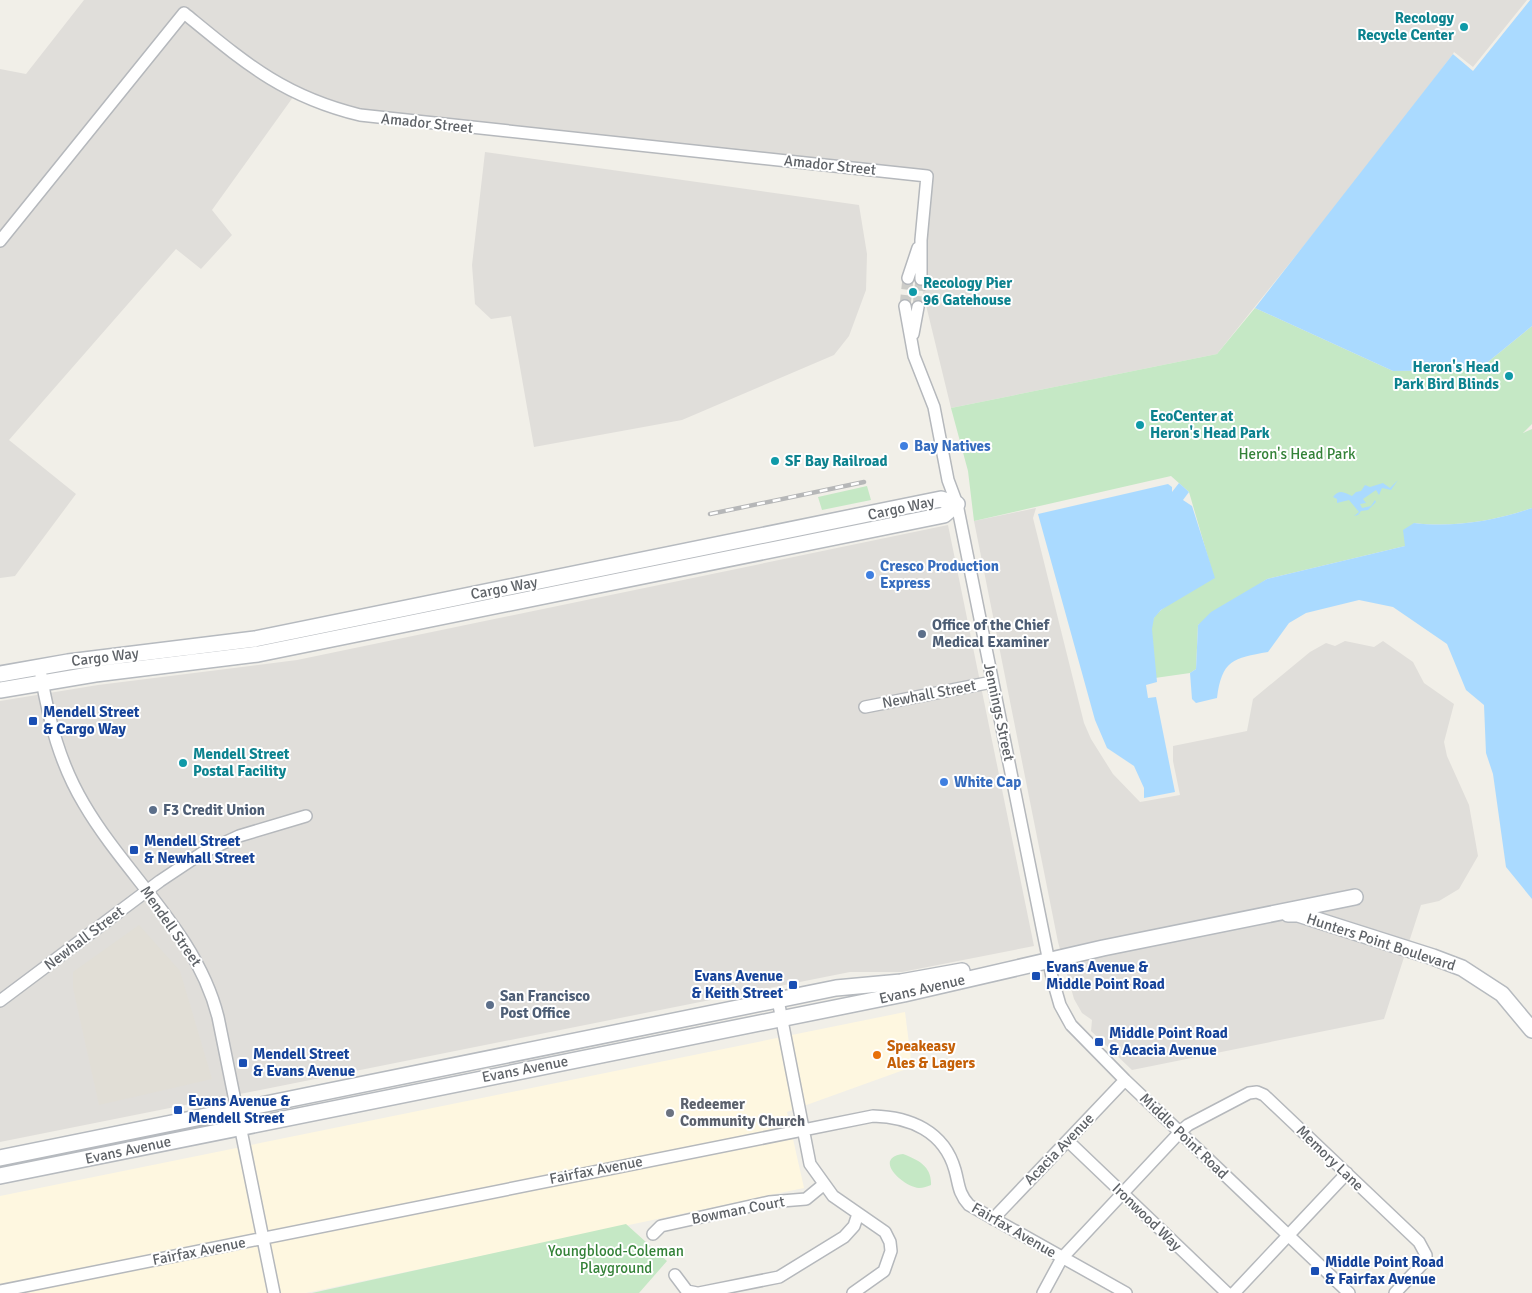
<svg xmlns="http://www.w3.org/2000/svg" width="1532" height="1293" font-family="Signika,sans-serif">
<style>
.commercial{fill:#fef7e0}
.industrial{fill:#e0deda}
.education{fill:#e1ded6}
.green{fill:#c5e8c5}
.water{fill:#aadaff}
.pier{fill:#f1efe8}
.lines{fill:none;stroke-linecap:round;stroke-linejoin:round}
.minor-tunnel{stroke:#ccccc8;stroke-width:11;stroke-dasharray:11 5.5;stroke-linecap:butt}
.minor-casing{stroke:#b5b8bc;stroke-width:14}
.secondary-casing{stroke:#b6babf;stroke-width:18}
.minor{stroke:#fff;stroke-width:11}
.secondary{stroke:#fff;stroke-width:15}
.rail-casing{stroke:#b6b7b8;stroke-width:4.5}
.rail{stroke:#fff;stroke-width:2.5;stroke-dasharray:8;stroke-linecap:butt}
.culture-dot{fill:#0f9aa8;stroke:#fff;stroke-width:2}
.shop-dot{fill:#3f7fe0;stroke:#fff;stroke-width:2}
.service-dot{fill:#5c6f8a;stroke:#fff;stroke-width:2}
.transit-dot{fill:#1a4fb4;stroke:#fff;stroke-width:2}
.food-dot{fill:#e8710a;stroke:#fff;stroke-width:2}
.worship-dot{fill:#6b7280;stroke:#fff;stroke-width:2}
.labels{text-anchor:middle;stroke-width:4;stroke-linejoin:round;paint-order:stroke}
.culture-label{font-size:15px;font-weight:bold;fill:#0d838f;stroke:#fff;text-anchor:start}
.street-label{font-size:15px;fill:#5f6368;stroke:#fff}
.shop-label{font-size:15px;font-weight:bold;fill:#366cbe;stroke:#fff;text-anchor:start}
.park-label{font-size:15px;fill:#348238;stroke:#fff}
.service-label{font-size:15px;font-weight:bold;fill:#4e5e75;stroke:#fff;text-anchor:start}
.transit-label{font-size:15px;font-weight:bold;fill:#164399;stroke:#fff;text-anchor:start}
.food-label{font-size:15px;font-weight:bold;fill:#c56008;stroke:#fff;text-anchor:start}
.worship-label{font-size:15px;font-weight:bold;fill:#5b616d;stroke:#fff;text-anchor:start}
</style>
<rect width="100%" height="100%" fill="#f1efe8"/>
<path class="commercial" d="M 905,1012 L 912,1067 L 787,1112 L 804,1188 L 306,1293 L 0,1293 L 0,1196 Z"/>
<path class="industrial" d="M 84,0 L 1530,0 L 1473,71 L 1453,54 L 1370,163 L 1217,354 L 951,408 L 916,264 L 927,176 L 340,110 L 296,93 L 212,210 L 232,235 L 201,269 L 176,249 L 9,440 L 76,494 L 15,576 L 0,578 L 0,69 L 26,74 Z
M 485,152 L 859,205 L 867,254 L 866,290 L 849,336 L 834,355 L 682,420 L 534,447 L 511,316 L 491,319 L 475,304 L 472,265 Z
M 1036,508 L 1033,518 L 1084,723 L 1091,739 L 1113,774 L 1140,802 L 1180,795 L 1173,761 L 1173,746 L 1247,731 L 1253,699 L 1310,652 L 1326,643 L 1335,646 L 1345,641 L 1374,647 L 1383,641 L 1413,662 L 1424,683 L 1454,704 L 1444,742 L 1447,756 L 1469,805 L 1478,856 L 1459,889 L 1439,901 L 1421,905 L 1384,1019 L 1132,1070 L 1091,1031 L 1092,1020 L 1082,1013 L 1074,999 L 1058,942 L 974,521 Z
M 948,525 L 1034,946 L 902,972 L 850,972 L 0,1142 L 0,701 L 98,685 L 297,660 Z"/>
<path class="education" d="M 139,925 L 180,971 L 212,1079 L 99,1105 L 73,988 L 73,972 Z"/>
<path class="green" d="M 1255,308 L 1393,371 L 1478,370 L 1532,326 L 1532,424 L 1523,433 L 1532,429 L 1532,508 C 1495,521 1452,528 1414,523 L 1405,546 L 1267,579 L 1198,625 L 1196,669 L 1190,673 L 1155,678 C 1154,661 1148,636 1153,620 C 1157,607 1202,585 1214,578 L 1189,492 L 1171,476 L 974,521 L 968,471 L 951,408 L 1217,354 Z
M 867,486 L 871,500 L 822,510 L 818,497 Z
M 903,1154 C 919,1160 932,1167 931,1185 C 928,1186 923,1188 919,1188 C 903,1187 872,1158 903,1154 Z
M 626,1224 L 667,1261 L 639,1293 L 312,1293 Z"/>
<path class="water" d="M 1530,0 L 1532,0 L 1532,326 L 1478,370 L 1393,371 L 1255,308 L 1453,54 L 1473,70 Z
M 1398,480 L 1391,490 L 1382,488 L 1379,495 L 1376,490 L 1363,499 L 1366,503 L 1360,504 L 1362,508 L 1371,506 L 1375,500 L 1376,502 L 1368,510 L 1361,511 L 1358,515 L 1354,516 L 1359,512 L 1349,500 L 1337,503 L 1337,499 L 1333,497 C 1339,488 1346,493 1352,496 L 1356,492 L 1361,491 L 1365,485 L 1370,487 L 1383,483 L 1390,488 Z
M 1179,483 L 1189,492 L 1183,500 L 1192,506 L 1215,578 L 1161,610 L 1154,618 L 1152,629 L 1157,682 L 1146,685 L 1148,698 L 1156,697 L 1175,792 L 1144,798 L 1144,788 L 1134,766 L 1107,748 L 1095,720 L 1038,514 L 1168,484 L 1172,487 L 1172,492 Z
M 1532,508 L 1532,899 L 1506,867 L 1493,774 L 1486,753 L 1484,705 L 1466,690 L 1447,644 L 1393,607 L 1359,600 L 1306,613 L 1289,623 L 1268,652 C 1233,658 1222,660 1217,698 L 1196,703 L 1192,699 L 1190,673 L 1196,669 L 1198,625 L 1211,612 L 1267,579 L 1405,546 L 1403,530 L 1414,523 C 1452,528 1495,521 1532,508 Z"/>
<path class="pier" d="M 1527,0 L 1530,0 L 1473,71 L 1453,54 L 1454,52 L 1473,67 Z"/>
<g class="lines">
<path class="minor-tunnel" d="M 905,306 L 908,278
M 918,307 L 921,279"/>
<g class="minor-casing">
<path id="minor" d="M 0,241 L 184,13 C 244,62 282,96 360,115 L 927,176 L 921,240 L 921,279
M 908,278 L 918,248
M 905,306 L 914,356 L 934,407 L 948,480 L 957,504 L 1052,977 L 1060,1005 L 1071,1025 L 1125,1080 L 1349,1293
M 913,334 L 918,307
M 41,675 C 49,721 60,764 84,804 C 126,876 197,933 218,1017 L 274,1293
M 865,707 L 992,682
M 778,1000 L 810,1164 L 833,1196 L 885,1232 L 890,1242 L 891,1251 L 884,1271 L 853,1293
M 0,1001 L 160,881 L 202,853 L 239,836 L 306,816
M 1068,1141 L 1227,1293
M 993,1219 L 1125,1080
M 653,1234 L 661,1226 L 769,1202 L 806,1199 L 823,1185
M 675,1275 L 687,1291 L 697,1293
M 0,1291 L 873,1116 C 910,1117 944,1131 955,1170 C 959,1184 958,1193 969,1205 L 1126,1293
M 699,1293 L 779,1277 L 844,1237 L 854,1226 L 858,1214
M 1043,1293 L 1062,1258 L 1180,1132 L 1188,1125 L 1249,1093 L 1257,1092 L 1264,1095 L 1419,1242 L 1426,1255 L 1426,1260 L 1395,1293
M 1234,1293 L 1347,1173"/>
</g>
<g class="secondary-casing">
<path id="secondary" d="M 0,674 L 68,662 L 255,639 L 941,499 L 957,504 L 944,515 L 258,654 L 95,674 L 0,690
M 1288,914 L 1298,914 L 1433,957 L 1462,968 L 1502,994 L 1532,1030
M 0,1158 L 836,988 L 901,982 L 962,971
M 0,1176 L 904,994 L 1103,948 L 1355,897"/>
</g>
<use href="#minor" class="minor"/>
<use href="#secondary" class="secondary"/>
<g class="rail-casing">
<path id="rail" d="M 710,514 L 864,482"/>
</g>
<use href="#rail" class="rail"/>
</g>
<g class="culture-dot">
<circle cx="1464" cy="27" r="5"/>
<circle cx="913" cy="292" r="5"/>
<circle cx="1509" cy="376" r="5"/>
<circle cx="1140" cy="425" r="5"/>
<circle cx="775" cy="461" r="5"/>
<circle cx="183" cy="763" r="5"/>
</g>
<g class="shop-dot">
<circle cx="904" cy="446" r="5"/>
<circle cx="870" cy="575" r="5"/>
<circle cx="944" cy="782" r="5"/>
</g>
<g class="service-dot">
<circle cx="922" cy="634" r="5"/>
<circle cx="153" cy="810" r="5"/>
<circle cx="490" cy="1005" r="5"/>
</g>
<g class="transit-dot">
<rect x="28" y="716" width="10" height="10" rx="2.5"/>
<rect x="129" y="845" width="10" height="10" rx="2.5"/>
<rect x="1031" y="971" width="10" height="10" rx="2.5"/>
<rect x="788" y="980" width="10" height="10" rx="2.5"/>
<rect x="1094" y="1037" width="10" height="10" rx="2.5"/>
<rect x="238" y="1058" width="10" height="10" rx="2.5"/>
<rect x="173" y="1105" width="10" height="10" rx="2.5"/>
<rect x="1310" y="1266" width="10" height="10" rx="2.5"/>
</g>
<circle class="food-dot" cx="877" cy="1055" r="5"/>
<circle class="worship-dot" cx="670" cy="1113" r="5"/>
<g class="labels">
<g class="culture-label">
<text x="1454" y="23" text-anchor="end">Recology<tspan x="1454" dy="17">Recycle Center</tspan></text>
<text x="923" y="288">Recology Pier<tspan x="923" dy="17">96 Gatehouse</tspan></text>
<text x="1499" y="372" text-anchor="end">Heron's Head<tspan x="1499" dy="17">Park Bird Blinds</tspan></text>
<text x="1150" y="421">EcoCenter at<tspan x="1150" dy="17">Heron's Head Park</tspan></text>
<text x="785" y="466">SF Bay Railroad</text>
<text x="193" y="759">Mendell Street<tspan x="193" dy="17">Postal Facility</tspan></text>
</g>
<g class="street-label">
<text transform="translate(427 123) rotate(6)" y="5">Amador Street</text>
<text transform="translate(830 165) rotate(6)" y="5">Amador Street</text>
<text transform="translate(901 508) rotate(-12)" y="5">Cargo Way</text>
<text transform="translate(504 588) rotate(-11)" y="5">Cargo Way</text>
<text transform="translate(105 657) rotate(-7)" y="5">Cargo Way</text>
<text transform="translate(929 694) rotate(-11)" y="5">Newhall Street</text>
<text transform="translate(999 712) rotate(78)" y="5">Jennings Street</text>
<text transform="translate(171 926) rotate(55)" y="5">Mendell Street</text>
<text transform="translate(84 938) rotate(-37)" y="5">Newhall Street</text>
<text transform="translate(1381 942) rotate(18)" y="5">Hunters Point Boulevard</text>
<text transform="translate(922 989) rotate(-13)" y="5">Evans Avenue</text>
<text transform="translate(525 1069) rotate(-11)" y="5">Evans Avenue</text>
<text transform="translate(1184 1136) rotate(44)" y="5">Middle Point Road</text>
<text transform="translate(1059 1149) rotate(-46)" y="5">Acacia Avenue</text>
<text transform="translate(128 1150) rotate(-12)" y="5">Evans Avenue</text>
<text transform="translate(1330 1158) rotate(44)" y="5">Memory Lane</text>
<text transform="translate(596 1170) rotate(-11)" y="5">Fairfax Avenue</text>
<text transform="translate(738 1210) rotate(-11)" y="5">Bowman Court</text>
<text transform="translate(1147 1217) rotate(44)" y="5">Ironwood Way</text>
<text transform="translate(1014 1230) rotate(30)" y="5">Fairfax Avenue</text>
<text transform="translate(199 1251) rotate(-11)" y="5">Fairfax Avenue</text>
</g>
<g class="shop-label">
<text x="914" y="451">Bay Natives</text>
<text x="880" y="571">Cresco Production<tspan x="880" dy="17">Express</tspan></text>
<text x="954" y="787">White Cap</text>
</g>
<g class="park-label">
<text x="1297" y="459">Heron's Head Park</text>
<text x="616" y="1256">Youngblood-Coleman<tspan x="616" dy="17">Playground</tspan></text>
</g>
<g class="service-label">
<text x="932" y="630">Office of the Chief<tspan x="932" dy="17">Medical Examiner</tspan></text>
<text x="163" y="815">F3 Credit Union</text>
<text x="500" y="1001">San Francisco<tspan x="500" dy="17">Post Office</tspan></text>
</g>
<g class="transit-label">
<text x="43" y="717">Mendell Street<tspan x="43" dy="17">&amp; Cargo Way</tspan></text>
<text x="144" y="846">Mendell Street<tspan x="144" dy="17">&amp; Newhall Street</tspan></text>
<text x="1046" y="972">Evans Avenue &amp;<tspan x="1046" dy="17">Middle Point Road</tspan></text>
<text x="783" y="981" text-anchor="end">Evans Avenue<tspan x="783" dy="17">&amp; Keith Street</tspan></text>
<text x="1109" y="1038">Middle Point Road<tspan x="1109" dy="17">&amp; Acacia Avenue</tspan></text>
<text x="253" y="1059">Mendell Street<tspan x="253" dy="17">&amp; Evans Avenue</tspan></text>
<text x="188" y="1106">Evans Avenue &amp;<tspan x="188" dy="17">Mendell Street</tspan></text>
<text x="1325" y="1267">Middle Point Road<tspan x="1325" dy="17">&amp; Fairfax Avenue</tspan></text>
</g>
<g class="food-label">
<text x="887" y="1051">Speakeasy<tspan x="887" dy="17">Ales &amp; Lagers</tspan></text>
</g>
<g class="worship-label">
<text x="680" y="1109">Redeemer<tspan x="680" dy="17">Community Church</tspan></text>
</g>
</g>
</svg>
